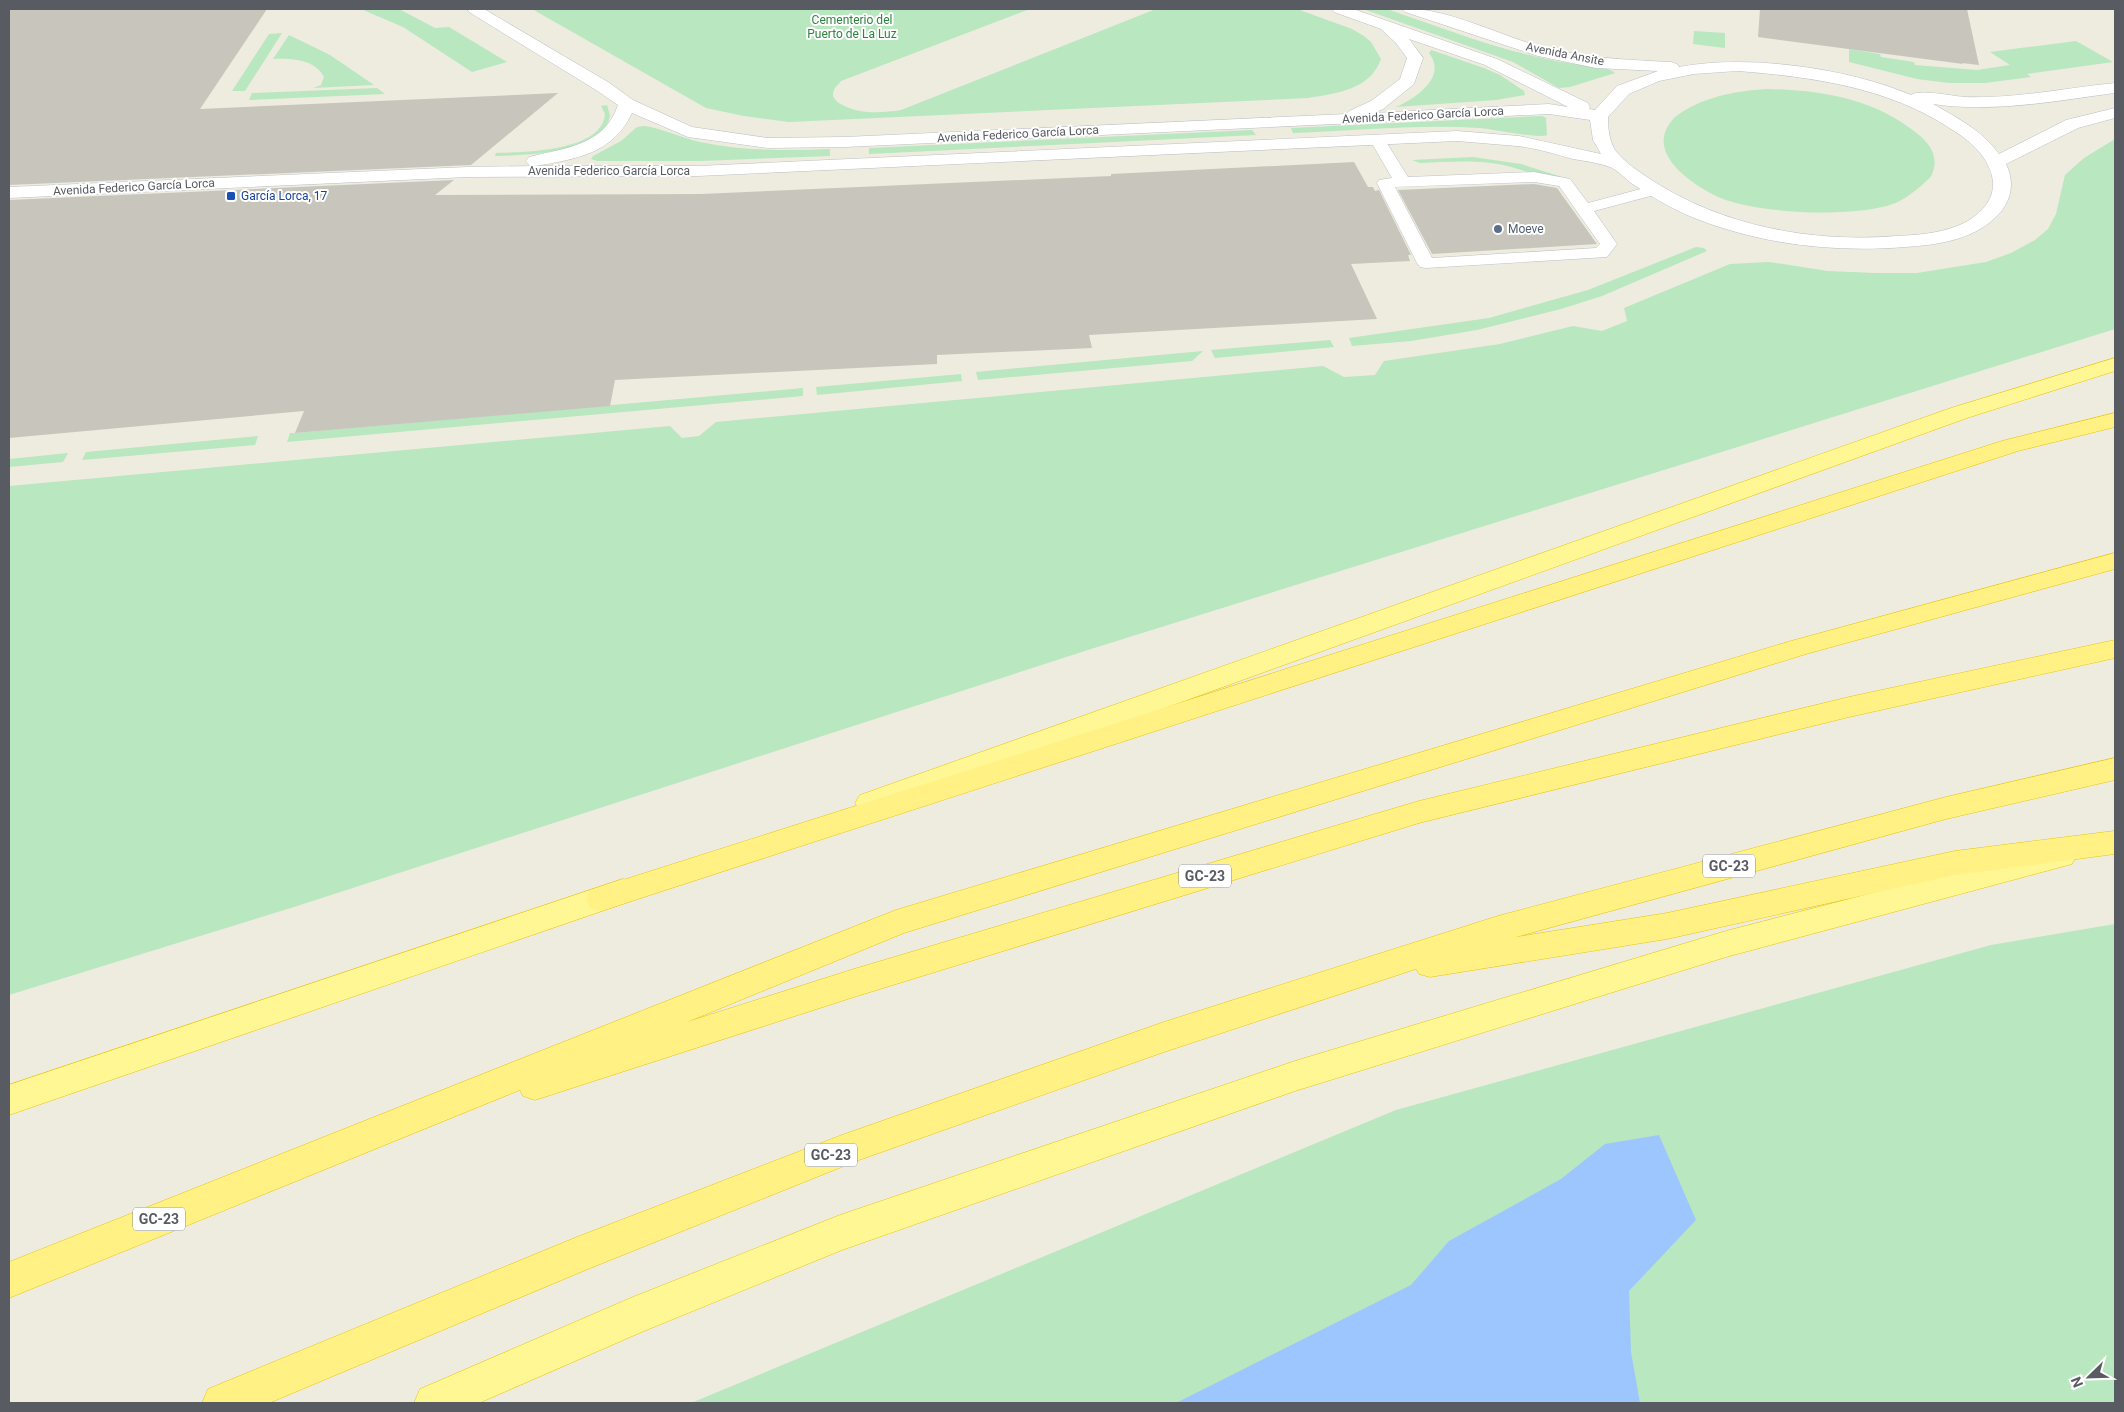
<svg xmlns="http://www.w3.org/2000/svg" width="2124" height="1412" font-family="Roboto,sans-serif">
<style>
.green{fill:#b9e7bf}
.water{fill:#9dc6ff}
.building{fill:#c8c6bc}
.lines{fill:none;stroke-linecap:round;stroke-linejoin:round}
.service-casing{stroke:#bcbec5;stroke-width:1}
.minor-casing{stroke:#bcbec5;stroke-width:1}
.trunk-casing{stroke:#ecc400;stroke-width:1}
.motorway-casing{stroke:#ecc400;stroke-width:1}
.service{fill:#fff;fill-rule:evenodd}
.minor{fill:#fff;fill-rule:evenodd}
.trunk{fill:#fff793;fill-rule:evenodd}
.motorway{fill:#fff184;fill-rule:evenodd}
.transit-dot{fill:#1a4fb4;stroke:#fff;stroke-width:2}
.service-dot{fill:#5c6f8a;stroke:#fff;stroke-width:2}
.labels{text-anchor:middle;stroke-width:4;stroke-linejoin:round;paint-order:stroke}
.far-park-label{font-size:12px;fill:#2e843e;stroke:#fff}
.far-street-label{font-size:12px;fill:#585b62;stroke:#fff}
.far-transit-label{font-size:12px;fill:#164399;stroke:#fff;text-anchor:start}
.far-service-label{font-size:12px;fill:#4e5e75;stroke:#fff;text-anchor:start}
.shield{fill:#fff;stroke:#8a8c91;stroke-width:1}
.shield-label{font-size:14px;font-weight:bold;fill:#585b62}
</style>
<rect width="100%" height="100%" fill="#edecdf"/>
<path class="green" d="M 361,9 L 399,9 L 435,28 L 449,27 L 507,62 L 472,72 L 403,27 Z
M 532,9 L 1030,9 L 841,81 C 839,84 835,87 834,90 C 831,96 835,100 839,103 C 858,115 881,113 901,110 L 1156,9 L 1297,9 L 1352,29 L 1364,36 L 1371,42 L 1381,59 C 1370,90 1337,93 1308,98 L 789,122 L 744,116 L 706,108 Z
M 1363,9 L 1387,9 C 1442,28 1498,50 1556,61 C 1568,64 1609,66 1615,73 L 1570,87 L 1559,88 L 1513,62 Z
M 1694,31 L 1725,33 L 1725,48 L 1693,44 Z
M 282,33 L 245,91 L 232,91 L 269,34 Z
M 289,35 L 330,55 L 374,85 L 313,88 L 321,85 L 324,77 C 315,59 291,58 273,59 Z
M 2076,41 L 2113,62 L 2027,74 L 2031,77 L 1985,83 L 1949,83 L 1917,79 L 1849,62 L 1849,49 L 1880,54 L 1881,57 L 1914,62 L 1915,65 L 1977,70 L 2010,65 L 1990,52 Z
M 1431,50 L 1484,68 L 1500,75 L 1524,91 L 1525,95 L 1496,100 L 1396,107 C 1415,99 1448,77 1429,53 Z
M 377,88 L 385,94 L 249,100 L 252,93 Z
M 1767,89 C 1822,90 1876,99 1919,135 C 1931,145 1939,158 1932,174 C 1931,178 1926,181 1922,185 C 1915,191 1906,198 1898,202 C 1859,219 1753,214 1716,196 C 1692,184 1650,156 1668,126 C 1670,123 1672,120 1675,117 C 1701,97 1735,91 1767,89 Z
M 607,105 L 610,115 C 605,154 525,155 495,156 L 496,153 C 523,152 602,152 605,114 L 601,106 Z
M 1542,116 L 1546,118 L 1547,135 C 1539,139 1493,129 1480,128 C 1418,124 1355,131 1293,133 L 1291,128 Z
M 644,126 C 661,128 682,138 700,142 C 743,151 786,151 830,149 L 830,156 L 700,161 L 597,161 L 591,159 L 593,156 L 621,141 L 637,127 Z
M 1252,130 L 1256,135 L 869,154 L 869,148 Z
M 2115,139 L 2115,329 L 1091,649 L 294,907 L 9,995 L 9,486 L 670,426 L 682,438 L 699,436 L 716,422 L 1323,366 L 1344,377 L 1375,375 L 1384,361 L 1500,344 L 1573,326 L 1602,331 L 1627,321 L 1624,308 L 1730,264 L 1769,262 L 1828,271 L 1875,273 L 1917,273 L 1986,262 L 2011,253 L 2035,240 L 2048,229 L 2056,214 L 2065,175 L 2084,158 Z
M 1473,157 L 1521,164 L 1562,177 C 1545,180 1517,167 1498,164 C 1472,160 1446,162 1420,163 L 1412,160 Z
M 1696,247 L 1704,248 L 1707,251 L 1602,296 L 1561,309 L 1477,330 L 1411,341 L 1352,346 L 1349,338 L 1489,318 L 1588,290 Z
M 1330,340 L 1334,347 L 1215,358 L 1211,350 Z
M 1203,351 L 1192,361 L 978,380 L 976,372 Z
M 961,374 L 962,381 L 817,395 L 816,387 Z
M 803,388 L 803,396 L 287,442 L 290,433 L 295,433 Z
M 258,436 L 255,445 L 82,460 L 86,452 Z
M 68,453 L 63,462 L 9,467 L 9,459 Z
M 2115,924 L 2115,1403 L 691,1403 L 1396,1110 L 1991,945 Z"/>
<path class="water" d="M 1659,1135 L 1696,1220 L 1629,1291 L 1631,1352 L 1640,1403 L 1176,1403 L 1411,1285 L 1449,1241 L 1561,1179 L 1605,1144 Z"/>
<path class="building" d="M 9,9 L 267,9 L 200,109 L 558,93 L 471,165 L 9,185 Z
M 1760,9 L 1967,9 L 1979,65 L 1962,63 L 1963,64 L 1758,37 Z
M 1354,162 L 1368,187 L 1373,187 L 1375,191 L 1379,190 L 1411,255 L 1408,255 L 1410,261 L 1351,264 L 1377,319 L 1089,335 L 1092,348 L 937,355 L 937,364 L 615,380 L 610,406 L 295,433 L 304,411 L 9,438 L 9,200 L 454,180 L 435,195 L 701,194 L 1111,176 L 1111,174 Z
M 1534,184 L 1557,188 L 1597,244 L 1432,254 L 1398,190 Z"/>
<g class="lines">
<g class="service-casing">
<path id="service" d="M 1378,135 L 1383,137 L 1408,177 L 1534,172 L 1570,179 L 1588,203 L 1652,186 L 1658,188 L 1660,191 L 1658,194 L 1594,211 L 1617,244 L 1607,257 L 1426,268 L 1420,267 L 1417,263 L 1377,183 L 1379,180 L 1392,178 L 1370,140 L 1373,137 ZM 1534,182 L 1559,186 L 1600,244 L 1596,248 L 1432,258 L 1395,187 Z"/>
</g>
<g class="minor-casing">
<path id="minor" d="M 467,9 L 484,9 L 608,82 L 633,100 L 692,127 L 768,138 L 845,137 L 1347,114 L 1349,111 L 1371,101 L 1400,79 L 1407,58 L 1396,43 L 1381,29 L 1334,12 L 1332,9 L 1353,9 L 1497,59 L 1588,103 L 1590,107 L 1589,109 L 1595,110 L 1617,86 L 1658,71 L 1596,68 L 1538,56 L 1405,12 L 1402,9 C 1444,6 1500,36 1542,47 C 1585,58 1627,60 1671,62 L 1677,64 L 1679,67 C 1747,54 1848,68 1911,95 C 1920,89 1952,96 1964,97 C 2015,99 2065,88 2115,83 L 2115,93 C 2055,101 1993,113 1933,104 C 1957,118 1982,130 1999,154 L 2066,120 L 2115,108 L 2115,118 L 2078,128 L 2006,164 C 2017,187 2009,208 1989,223 C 1966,241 1934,245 1906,247 C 1832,253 1756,244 1687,215 C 1667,206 1649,195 1631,183 C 1625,178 1617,170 1610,167 C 1599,163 1585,161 1573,159 C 1555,154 1536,148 1517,146 C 1497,144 1477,143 1457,141 L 698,176 L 468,177 L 9,198 L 9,187 L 468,167 L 535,166 L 529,165 L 526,161 L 529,157 C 565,148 604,146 618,105 L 596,90 L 469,12 ZM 1409,39 L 1485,65 L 1568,107 L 1549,104 L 1374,113 L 1383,109 L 1414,84 L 1423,58 ZM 1738,71 C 1812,77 1888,87 1951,129 C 1969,140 1987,155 1992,176 C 1997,197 1983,212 1966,222 C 1945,233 1920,235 1896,236 C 1812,243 1721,226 1650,179 C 1638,171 1624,162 1615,150 C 1609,140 1608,128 1608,117 L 1629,94 L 1659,81 L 1694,74 ZM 632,113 L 688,137 L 768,148 L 845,147 L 1549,114 L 1590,120 L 1593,140 L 1601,154 L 1519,136 L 1457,131 L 698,166 L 535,166 C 576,159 613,154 632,113 Z"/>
</g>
<g class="trunk-casing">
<path id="trunk" d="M 2115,358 L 2115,371 L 1967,418 L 880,811 L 870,814 L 860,811 L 855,803 L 860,795 L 1951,408 Z
M 2061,844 L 2072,848 L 2076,856 L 2072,864 L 1726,957 L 1295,1091 L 842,1250 L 644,1331 L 479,1403 L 414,1403 L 420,1389 L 633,1297 L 840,1215 L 1295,1061 L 1726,931 Z
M 623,879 L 634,882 L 638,891 L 634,900 L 9,1115 L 9,1085 Z"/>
</g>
<g class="motorway-casing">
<path id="motorway" d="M 2115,413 L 2115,427 L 2018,451 L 601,911 L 590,908 L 586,899 L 590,890 L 601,887 L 2002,441 Z
M 2115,553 L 2115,569 L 1806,654 L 904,933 L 687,1022 L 854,969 L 1419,801 L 1849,697 L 2115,640 L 2115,658 L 1849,717 L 1419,823 L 854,997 L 535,1100 L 523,1096 L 520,1090 L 9,1298 L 9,1262 L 896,910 L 1791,641 Z
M 2115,758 L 2115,780 L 1946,819 L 1516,937 L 1667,913 L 1955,851 L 2114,831 L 2115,854 L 1955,875 L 1667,939 L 1430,977 L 1419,974 L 1416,969 L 1164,1052 L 859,1160 L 588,1269 L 269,1403 L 202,1403 L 208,1389 L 577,1237 L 842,1135 L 1164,1022 L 1498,916 L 1946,797 Z"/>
</g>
<use href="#service" class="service"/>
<use href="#minor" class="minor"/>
<use href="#trunk" class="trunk"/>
<use href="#motorway" class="motorway"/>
</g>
<rect class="transit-dot" x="226" y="191" width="10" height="10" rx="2.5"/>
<circle class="service-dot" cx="1498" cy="229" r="5"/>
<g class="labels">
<g class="far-park-label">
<text x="852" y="24">Cementerio del<tspan x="852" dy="14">Puerto de La Luz</tspan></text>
</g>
<g class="far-street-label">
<text transform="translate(1565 54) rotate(11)" y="4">Avenida Ansite</text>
<text transform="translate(1423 115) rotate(-3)" y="4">Avenida Federico García Lorca</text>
<text transform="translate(1018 134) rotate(-3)" y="4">Avenida Federico García Lorca</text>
<text x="609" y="175">Avenida Federico García Lorca</text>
<text transform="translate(134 187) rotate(-3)" y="4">Avenida Federico García Lorca</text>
</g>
<g class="far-transit-label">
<text x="241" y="200">García Lorca, 17</text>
</g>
<g class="far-service-label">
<text x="1508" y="233">Moeve</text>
</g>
<g class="shield">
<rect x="1703" y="854.5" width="52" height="23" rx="4"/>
<rect x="1179" y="864.5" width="52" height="23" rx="4"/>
<rect x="805" y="1143.5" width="52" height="23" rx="4"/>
<rect x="133" y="1207.5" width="52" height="23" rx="4"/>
</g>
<g class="shield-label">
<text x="1729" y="871">GC-23</text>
<text x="1205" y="881">GC-23</text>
<text x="831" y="1160">GC-23</text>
<text x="159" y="1224">GC-23</text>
</g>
</g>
<rect width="2124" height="1412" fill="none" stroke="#585b62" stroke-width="20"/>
<g transform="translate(2089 1377) rotate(247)" stroke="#ffffff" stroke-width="4" paint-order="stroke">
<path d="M0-4L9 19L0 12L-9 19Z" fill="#585b62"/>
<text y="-8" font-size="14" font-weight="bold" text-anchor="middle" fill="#585b62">N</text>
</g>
</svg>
